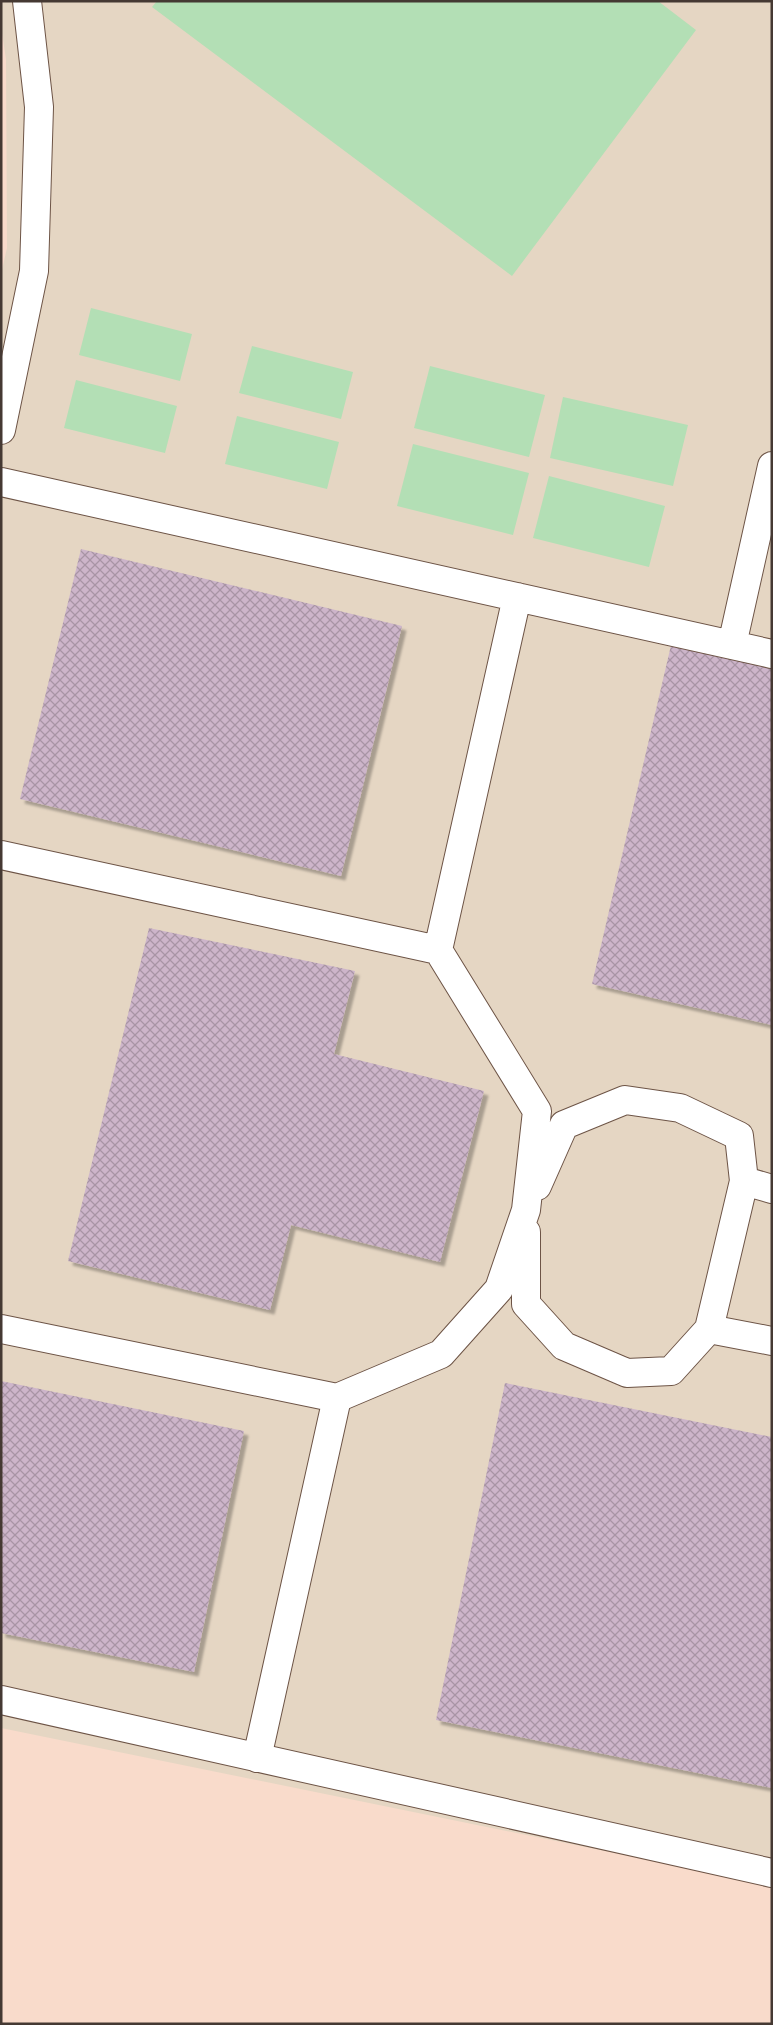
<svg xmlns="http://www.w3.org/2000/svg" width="773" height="2025" font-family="Commissioner,sans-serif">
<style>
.education{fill:#e5d6c3}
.pitch{fill:#b3dfb5}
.building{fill:url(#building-cross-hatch);filter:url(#shadow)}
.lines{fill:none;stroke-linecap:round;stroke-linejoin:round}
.minor-casing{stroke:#6d5446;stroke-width:30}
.minor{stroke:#fff;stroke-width:28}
</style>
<defs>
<pattern id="building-cross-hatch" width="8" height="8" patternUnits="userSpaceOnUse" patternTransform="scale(1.25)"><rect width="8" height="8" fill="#cdb5ca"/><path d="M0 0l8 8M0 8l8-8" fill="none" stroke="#a894a5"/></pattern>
<filter id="shadow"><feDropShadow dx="4.5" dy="4.5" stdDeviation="1" flood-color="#0004"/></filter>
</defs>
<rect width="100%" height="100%" fill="#f9dbcb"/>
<path class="education" d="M 1,1 L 772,1 L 772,1885 L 1,1728 L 1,274 L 7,248 L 6,59 L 1,27 Z"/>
<path class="pitch" d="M 157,1 L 658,1 L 696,30 L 512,276 L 152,7 Z
M 91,308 L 192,334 L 180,381 L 79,355 Z
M 252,346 L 353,372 L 341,419 L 239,393 Z
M 430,366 L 545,395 L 529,457 L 414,428 Z
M 76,380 L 177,406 L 165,453 L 64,428 Z
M 563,397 L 688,425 L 673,486 L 550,458 Z
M 237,416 L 339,442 L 327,489 L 225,464 Z
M 413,444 L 529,473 L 513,535 L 397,506 Z
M 549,476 L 665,506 L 649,567 L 533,538 Z"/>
<path class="building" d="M 81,549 L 402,626 L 341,876 L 20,799 Z
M 672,641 L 772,664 L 772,1025 L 592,984 Z
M 149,928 L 355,971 L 334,1054 L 484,1091 L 440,1262 L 291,1225 L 270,1310 L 68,1261 Z
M 1,1381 L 244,1431 L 194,1672 L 1,1633 Z
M 505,1383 L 772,1437 L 772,1788 L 436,1720 Z"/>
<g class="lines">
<g class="minor-casing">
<path id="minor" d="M 1,430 L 34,271 L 39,107 L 27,1
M 1,482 L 772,654
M 732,645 L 772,466
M 1,855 L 438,950 L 537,1111 L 526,1210 L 499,1289 L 441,1354 L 337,1398 L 1,1329
M 438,950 L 517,597
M 537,1186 L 564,1125 L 625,1100 L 680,1108 L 739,1136 L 744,1181 L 772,1189
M 526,1232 L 526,1304 L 564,1346 L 627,1373 L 671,1371 L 709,1329 L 772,1341
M 709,1329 L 744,1181
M 1,1700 L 772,1873
M 257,1758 L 337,1398"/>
</g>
<use href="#minor" class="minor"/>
</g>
<rect width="773" height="2025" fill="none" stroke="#453933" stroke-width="5"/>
</svg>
